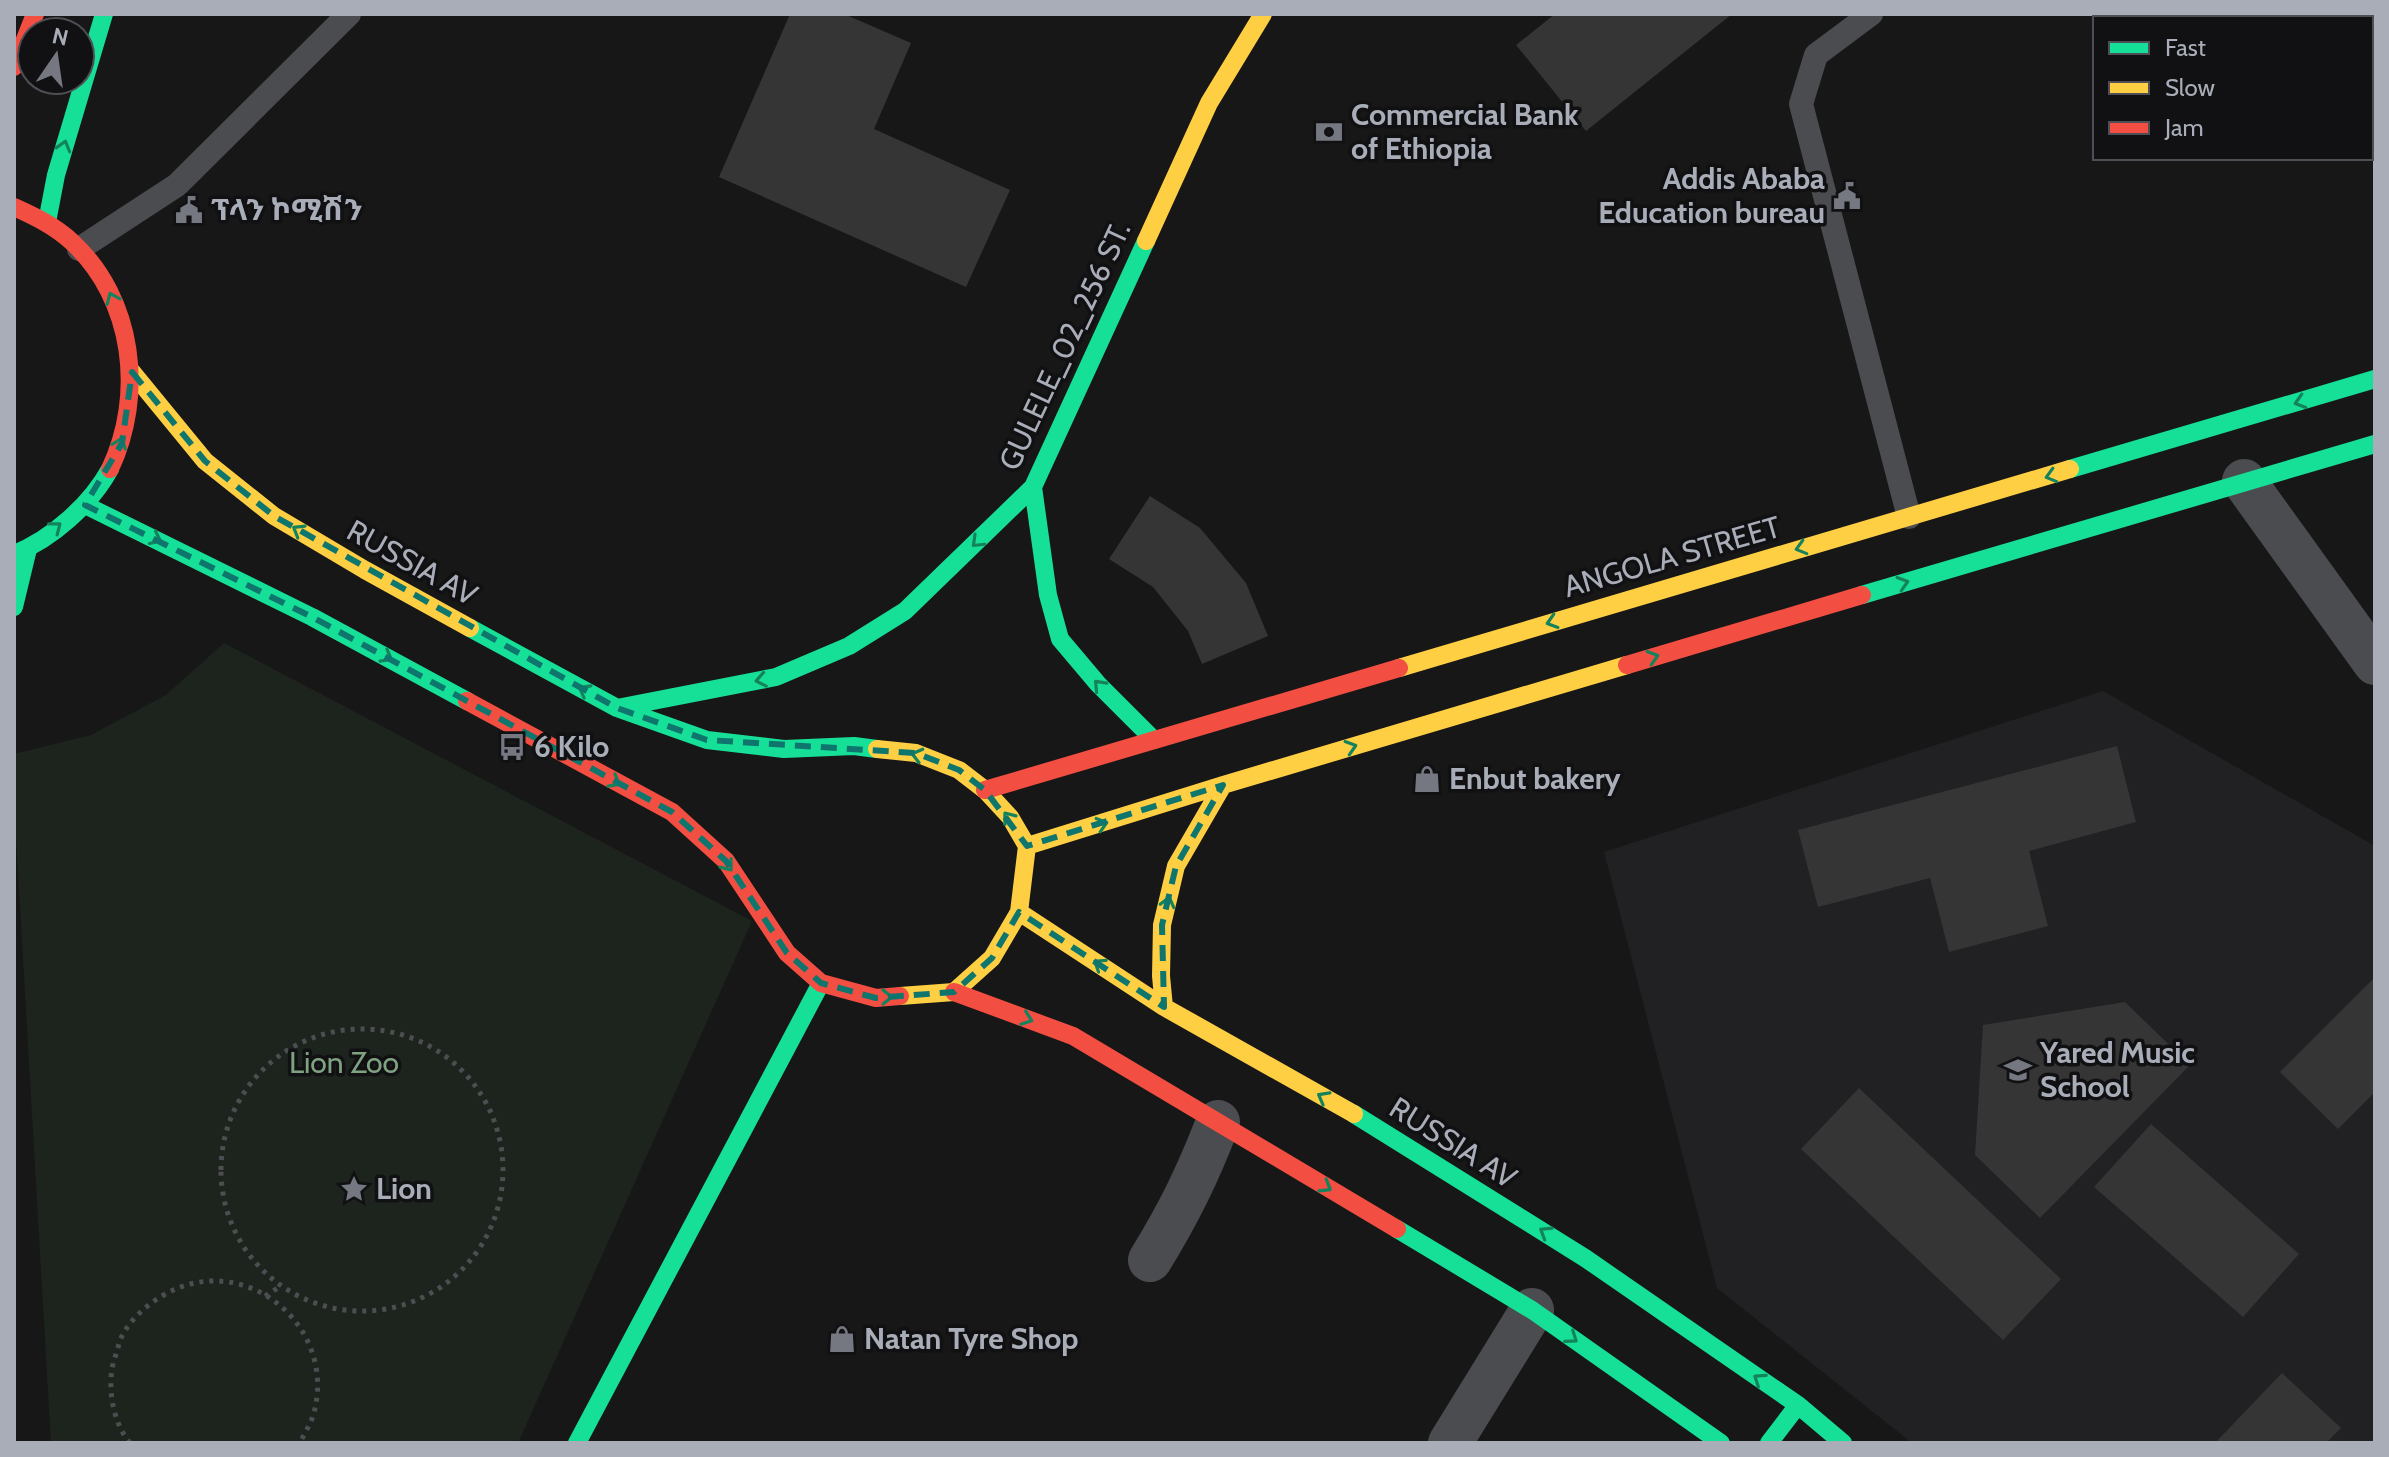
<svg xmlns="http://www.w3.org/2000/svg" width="2389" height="1457" font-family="Cabin,'Noto Sans Ethiopic',sans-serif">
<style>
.built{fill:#212123}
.green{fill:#1d241e}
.building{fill:#353536}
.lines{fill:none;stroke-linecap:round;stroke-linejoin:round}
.path{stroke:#4d4e52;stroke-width:5;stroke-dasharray:4 6;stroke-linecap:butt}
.lane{stroke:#4b4c50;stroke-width:24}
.street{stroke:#4b4c50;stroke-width:44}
.fast{stroke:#16e098;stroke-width:18}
.slow{stroke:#ffcf43;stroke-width:18}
.jam{stroke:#f24e42;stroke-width:18}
.oneway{stroke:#14835c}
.marked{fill:none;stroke:#0f766e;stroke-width:6;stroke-dasharray:16 10;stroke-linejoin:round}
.labels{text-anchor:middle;stroke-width:7;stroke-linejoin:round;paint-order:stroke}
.poi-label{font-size:30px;font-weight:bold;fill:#a8adb8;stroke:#111113;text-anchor:start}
.street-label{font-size:30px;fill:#a8adb8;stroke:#111113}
.park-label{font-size:30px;fill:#7fa381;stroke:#111113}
</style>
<rect width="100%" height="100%" fill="#171717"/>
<path class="built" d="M 2103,691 L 2375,846 L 2375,1443 L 1912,1443 L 1717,1288 L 1604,852 Z"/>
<path class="green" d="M 224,643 L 752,921 L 518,1443 L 51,1443 L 14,802 L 14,754 L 91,735 L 166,695 Z"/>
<path class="building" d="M 790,14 L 844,14 L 911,43 L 874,129 L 1010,190 L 966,287 L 719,177 Z
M 1555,14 L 1732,14 L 1586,131 L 1516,45 Z
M 1150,496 L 1200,528 L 1246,583 L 1268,636 L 1202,664 L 1188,631 L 1153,587 L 1109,559 Z
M 2117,746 L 2136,822 L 2029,851 L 2048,926 L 1949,952 L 1930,878 L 1818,907 L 1798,830 Z
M 2375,977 L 2375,1092 L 2338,1129 L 2280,1072 Z
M 2125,1002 L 2190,1065 L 2040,1218 L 1975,1155 L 1983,1025 Z
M 1859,1088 L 2061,1279 L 2003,1340 L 1801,1149 Z
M 2151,1124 L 2299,1254 L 2243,1317 L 2094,1187 Z
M 2282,1373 L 2341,1428 L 2326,1443 L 2215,1443 Z"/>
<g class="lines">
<path class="path" d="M221 1170a141 141 0 1 1 282 0a141 141 0 1 1-282 0Z
M 265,1296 L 281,1286
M 130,1443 C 112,1422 106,1383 115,1357 C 118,1349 119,1341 123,1334 C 132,1318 147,1305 162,1296 C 243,1247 340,1326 313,1416 C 310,1425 304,1434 300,1443"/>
<path class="lane" d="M 1871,14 L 1816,55 L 1801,104 L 1909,517
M 79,249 L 177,185 L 349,14"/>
<path class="street" d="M 2244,481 L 2375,663
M 1150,1260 C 1179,1213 1198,1174 1218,1122
M 1450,1443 L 1532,1310"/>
<path class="fast" d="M 47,222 L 56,175 L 104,14
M 2070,469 L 2375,379
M 1033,487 L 1048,595 L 1060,639 L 1098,684 L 1154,740
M 85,505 L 312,617 L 467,701
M 14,554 C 52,539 91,504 110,469
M 1862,595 L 2375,444
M 14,607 L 28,549
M 470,628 L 617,708 L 707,740 L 784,749 L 854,746 L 877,749
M 617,708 L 776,677 L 849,646 L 905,611 L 1033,487 L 1146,241
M 1354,1114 L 1585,1258 L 1798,1405 L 1843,1443
M 1397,1229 L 1532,1310 L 1721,1443
M 577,1443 L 821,983
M 1769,1443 L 1798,1405"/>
<path class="slow" d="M 1146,241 L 1209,103 L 1263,14
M 132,372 L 205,461 L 274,516 L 365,570 L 470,628
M 1399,668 L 2070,469
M 877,749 L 916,753 L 959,770 L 985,790 L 1010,817 L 1027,846 L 1019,912 L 992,958 L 954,992 L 900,996
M 1027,846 L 1223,785 L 1627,665
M 1019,912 L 1164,1007 L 1354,1114
M 1164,1007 L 1161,976 L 1162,925 L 1176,866 L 1223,785"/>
<path class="jam" d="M 14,67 L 35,14
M 14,207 C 34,216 55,226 72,242 C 134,299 145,395 110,469
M 1627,665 L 1862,595
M 467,701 L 672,812 L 726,861 L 787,953 L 821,983 L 876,998 L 900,996
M 985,790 L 1399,668
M 954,992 L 1073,1036 L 1397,1229"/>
</g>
<defs><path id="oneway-chevron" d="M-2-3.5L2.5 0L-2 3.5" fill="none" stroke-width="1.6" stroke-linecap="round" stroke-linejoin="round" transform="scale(2)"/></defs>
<g class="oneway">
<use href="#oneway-chevron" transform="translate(64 146) rotate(-74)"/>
<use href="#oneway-chevron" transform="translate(112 298) rotate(-113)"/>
<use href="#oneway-chevron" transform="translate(2300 402) rotate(163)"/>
<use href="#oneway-chevron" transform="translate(120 443) rotate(-71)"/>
<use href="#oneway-chevron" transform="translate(2051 476) rotate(164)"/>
<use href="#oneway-chevron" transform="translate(56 527) rotate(-38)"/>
<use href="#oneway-chevron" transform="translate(298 530) rotate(-149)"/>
<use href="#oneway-chevron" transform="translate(156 539) rotate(26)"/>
<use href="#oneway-chevron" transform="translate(977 542) rotate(136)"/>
<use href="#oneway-chevron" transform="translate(1801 548) rotate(164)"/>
<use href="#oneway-chevron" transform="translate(1903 583) rotate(-17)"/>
<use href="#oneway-chevron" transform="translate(1552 622) rotate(163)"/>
<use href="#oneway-chevron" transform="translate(387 657) rotate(29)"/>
<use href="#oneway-chevron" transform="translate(1653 657) rotate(-17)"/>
<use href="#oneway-chevron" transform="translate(761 680) rotate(169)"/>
<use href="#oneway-chevron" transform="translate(1099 685) rotate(-133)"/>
<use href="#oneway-chevron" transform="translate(584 690) rotate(-151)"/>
<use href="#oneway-chevron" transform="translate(1351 747) rotate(-17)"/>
<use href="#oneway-chevron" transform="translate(917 755) rotate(-165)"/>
<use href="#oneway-chevron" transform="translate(615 782) rotate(29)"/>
<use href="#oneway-chevron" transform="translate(1008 817) rotate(-128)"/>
<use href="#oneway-chevron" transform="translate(1102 824) rotate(-17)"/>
<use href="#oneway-chevron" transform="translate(728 866) rotate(52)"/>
<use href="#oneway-chevron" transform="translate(1168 902) rotate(-76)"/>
<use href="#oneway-chevron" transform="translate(1099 964) rotate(-147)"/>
<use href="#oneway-chevron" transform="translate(887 997)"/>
<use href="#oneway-chevron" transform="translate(1027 1019) rotate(20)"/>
<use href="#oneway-chevron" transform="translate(1323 1097) rotate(-151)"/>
<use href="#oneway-chevron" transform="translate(1326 1187) rotate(31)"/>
<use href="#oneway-chevron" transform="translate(1545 1232) rotate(-148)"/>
<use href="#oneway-chevron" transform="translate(1572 1338) rotate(35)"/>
<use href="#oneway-chevron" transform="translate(1759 1379) rotate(-146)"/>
</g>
<path class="marked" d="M 132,372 L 205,461 L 274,516 L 617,708 L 707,740 L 916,753 L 959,770 L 985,790 L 1027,846 L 1223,785 L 1176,866 L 1162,925 L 1164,1007 L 1019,912 L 992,958 L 954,992 L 876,998 L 821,983 L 787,953 L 726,861 L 672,812 L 312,617 L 85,505 L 122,443 Z"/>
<defs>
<g id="bank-bare" transform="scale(2.16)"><path d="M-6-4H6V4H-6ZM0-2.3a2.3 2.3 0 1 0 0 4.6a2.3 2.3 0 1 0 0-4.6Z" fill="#757880" stroke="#111113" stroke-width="2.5" paint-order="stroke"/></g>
<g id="civic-bare" transform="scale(2.16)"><path d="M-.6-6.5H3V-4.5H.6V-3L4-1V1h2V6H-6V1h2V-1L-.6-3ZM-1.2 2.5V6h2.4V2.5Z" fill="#757880" stroke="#111113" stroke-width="2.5" paint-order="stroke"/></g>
<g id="bus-bare" transform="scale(2.16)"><path d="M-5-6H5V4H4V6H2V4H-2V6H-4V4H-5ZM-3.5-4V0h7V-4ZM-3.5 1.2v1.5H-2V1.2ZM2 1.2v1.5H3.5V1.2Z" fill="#757880" stroke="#111113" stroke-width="2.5" paint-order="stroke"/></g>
<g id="shop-bare" transform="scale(2.16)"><path d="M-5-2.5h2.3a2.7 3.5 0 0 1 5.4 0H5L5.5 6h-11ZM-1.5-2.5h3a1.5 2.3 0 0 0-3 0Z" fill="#757880" stroke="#111113" stroke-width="2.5" paint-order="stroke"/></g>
<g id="university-bare" transform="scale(2.16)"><path d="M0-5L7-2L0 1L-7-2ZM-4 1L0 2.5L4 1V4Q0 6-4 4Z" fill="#757880" stroke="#111113" stroke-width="2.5" paint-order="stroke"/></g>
<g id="sight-bare" transform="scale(2.16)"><path d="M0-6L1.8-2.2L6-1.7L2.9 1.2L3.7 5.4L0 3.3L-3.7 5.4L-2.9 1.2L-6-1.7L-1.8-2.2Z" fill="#757880" stroke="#111113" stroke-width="2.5" paint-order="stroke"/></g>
</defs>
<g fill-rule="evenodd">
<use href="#bank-bare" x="1329" y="132"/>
<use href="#civic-bare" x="1847" y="196"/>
<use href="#civic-bare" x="189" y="210"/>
<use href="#bus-bare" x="512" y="747"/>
<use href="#shop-bare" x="1427" y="779"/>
<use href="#university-bare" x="2018" y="1070"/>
<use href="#sight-bare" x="354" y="1189"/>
<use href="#shop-bare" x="842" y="1339"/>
</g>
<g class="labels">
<g class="poi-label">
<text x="1351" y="125">Commercial Bank<tspan x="1351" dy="34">of Ethiopia</tspan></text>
<text x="1825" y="189" text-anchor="end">Addis Ababa<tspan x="1825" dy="34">Education bureau</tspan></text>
<text x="211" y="220">ፕላን ኮሚሽን</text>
<text x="534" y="757">6 Kilo</text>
<text x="1449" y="789">Enbut bakery</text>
<text x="2040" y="1063">Yared Music<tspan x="2040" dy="34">School</tspan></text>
<text x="376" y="1199">Lion</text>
<text x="864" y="1349">Natan Tyre Shop</text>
</g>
<g class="street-label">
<text transform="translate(1065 346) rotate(-65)" y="10">GULELE_02_256 ST.</text>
<text transform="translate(1672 557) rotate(-16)" y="10">ANGOLA STREET</text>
<text transform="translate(412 563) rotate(29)" y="10">RUSSIA AV</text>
<text transform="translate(1453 1143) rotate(32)" y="10">RUSSIA AV</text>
</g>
<g class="park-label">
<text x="344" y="1073">Lion Zoo</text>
</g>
</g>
<rect width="2389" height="1457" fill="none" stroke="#a8adb8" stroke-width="32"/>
<rect x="2093" y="16" width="280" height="144" fill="#111113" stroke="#4d4f55" stroke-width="2"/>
<rect x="2109" y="42" width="40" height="12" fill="#16e098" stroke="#4d4f55" stroke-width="2"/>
<text x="2165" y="56" font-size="24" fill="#a8adb8">Fast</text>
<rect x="2109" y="82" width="40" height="12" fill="#ffcf43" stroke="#4d4f55" stroke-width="2"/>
<text x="2165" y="96" font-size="24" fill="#a8adb8">Slow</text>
<rect x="2109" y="122" width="40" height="12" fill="#f24e42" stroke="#4d4f55" stroke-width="2"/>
<text x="2165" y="136" font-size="24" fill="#a8adb8">Jam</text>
<g transform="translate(56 56) rotate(13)"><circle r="38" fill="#111113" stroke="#4d4f55" stroke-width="2"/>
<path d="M0-6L14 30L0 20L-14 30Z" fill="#757880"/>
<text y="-12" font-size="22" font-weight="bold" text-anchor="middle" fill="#a8adb8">N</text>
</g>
</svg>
